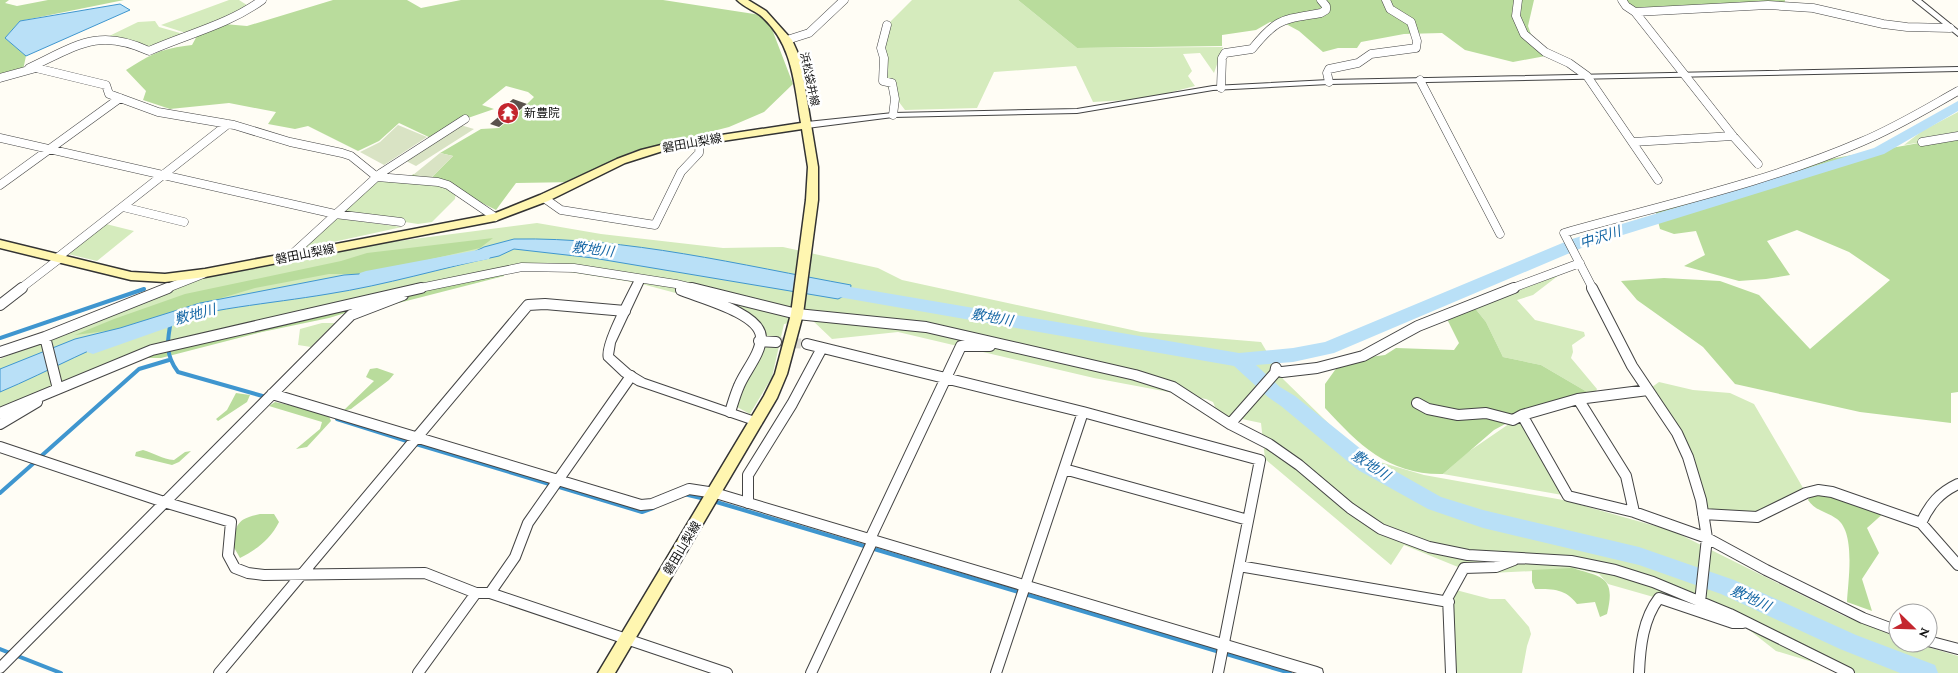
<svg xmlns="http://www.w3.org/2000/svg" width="1958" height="673" font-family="'Crimson Pro','Noto Sans JP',serif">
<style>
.green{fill:#d5ebbd}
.forest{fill:#b9dc9c}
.cemetery{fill:#d9e3c4}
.water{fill:#b9e0f7;stroke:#3f96cf}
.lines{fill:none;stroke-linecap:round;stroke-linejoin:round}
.stream{stroke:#3f96cf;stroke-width:4}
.river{fill:#b9e0f7;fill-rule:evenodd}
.building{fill:#5a524d}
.minor-tunnel{stroke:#dbdad3;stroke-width:10;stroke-dasharray:10 5;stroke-linecap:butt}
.minor-far1-casing{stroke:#444;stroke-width:9}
.minor-casing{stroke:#444;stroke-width:12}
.tertiary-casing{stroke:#444;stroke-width:2}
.secondary-casing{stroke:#333;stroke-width:3}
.minor-far1{stroke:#fff;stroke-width:8}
.minor{stroke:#fff;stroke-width:10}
.tertiary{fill:#fff;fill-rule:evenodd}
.secondary{fill:#fff6b0;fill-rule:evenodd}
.labels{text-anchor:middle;stroke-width:5;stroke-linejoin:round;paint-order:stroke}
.far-street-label{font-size:11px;fill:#111;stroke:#fff}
.poi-label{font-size:12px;fill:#111;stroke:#fff;text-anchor:start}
.street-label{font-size:12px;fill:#111;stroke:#fff}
.water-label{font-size:14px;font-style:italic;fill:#1768a6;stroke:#fff}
</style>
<rect width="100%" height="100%" fill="#fffdf5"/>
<path class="green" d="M 229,0 L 239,0 L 250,7 L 189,34 L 161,25 Z
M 912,0 L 1018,0 L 1077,48 L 1223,47 L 1214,73 L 1200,53 L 1183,54 L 1192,71 L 1188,76 L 1195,86 L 1145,99 L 1093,102 L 1076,66 L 994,72 L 977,108 L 905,110 L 883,81 L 887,25 Z
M 155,21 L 159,27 L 187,35 L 148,50 L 103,39 L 138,22 Z
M 1958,112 L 1958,136 L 1904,145 L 1922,131 Z
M 377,178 L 409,181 L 456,190 L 455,199 L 432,222 L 418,224 L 341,212 Z
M 334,218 L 402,227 L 301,249 Z
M 537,223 L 601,234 L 723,248 L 783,247 L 878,268 L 902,280 L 1141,332 L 1261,342 L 1283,379 L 1363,457 L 1424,475 L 1563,500 L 1673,531 L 1844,616 L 1898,637 L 1898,643 L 1914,643 L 1958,656 L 1958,673 L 1849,673 L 1776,651 L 1748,629 L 1706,612 L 1608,584 L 1599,574 L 1577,569 L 1491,573 L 1458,567 L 1404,545 L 1391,565 L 1265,459 L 1261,423 L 1218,414 L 1213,402 L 1206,399 L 1094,378 L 898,332 L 832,339 L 811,319 L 784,324 L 772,377 L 750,414 L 737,407 L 762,329 L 717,304 L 638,283 L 519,264 L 175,344 L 0,418 L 0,359 L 196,277 L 314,252 Z
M 106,224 L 134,231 L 97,261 L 68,254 Z
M 1559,275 L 1533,295 L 1517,300 L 1535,320 L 1584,332 L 1585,336 L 1572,345 L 1573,352 L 1571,358 L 1597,389 L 1594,396 L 1541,365 L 1503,357 L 1486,322 L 1474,307 Z
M 322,323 L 335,323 L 311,347 L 298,345 L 300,329 Z
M 1659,382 L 1693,390 L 1730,393 L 1754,404 L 1806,493 L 1757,517 L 1703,514 L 1683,446 L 1648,390 Z
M 1522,415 L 1568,496 L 1443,474 L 1468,452 Z
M 1456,590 L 1490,599 L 1505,599 L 1529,627 L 1531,634 L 1527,646 L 1522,673 L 1451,673 L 1449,602 Z"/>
<path class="forest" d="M 0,0 L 9,0 L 5,3 L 17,6 L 48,0 L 124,0 L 20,21 L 5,38 L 26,56 L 23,70 L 0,78 Z
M 333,0 L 407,0 L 421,8 L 461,0 L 663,0 L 767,16 L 793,84 L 764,112 L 729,127 L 631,152 L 577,182 L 516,183 L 496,210 L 456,190 L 409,181 L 413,174 L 431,178 L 453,156 L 440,153 L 481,129 L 499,128 L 519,112 L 534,97 L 528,92 L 506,86 L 482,105 L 494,109 L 465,119 L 433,139 L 399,123 L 379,141 L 358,151 L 308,126 L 295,129 L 268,124 L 276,112 L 229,103 L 170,109 L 143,100 L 146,91 L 126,70 C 153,53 160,49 192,45 L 198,34 L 224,24 L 247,26 Z
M 1018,0 L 1534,0 L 1528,26 L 1534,43 L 1551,55 L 1513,62 L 1465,50 L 1442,33 L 1404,34 L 1361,42 L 1357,48 L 1338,48 L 1323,52 L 1299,31 L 1286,24 L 1270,22 L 1256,30 L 1222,35 L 1222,46 L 1077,48 Z
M 1622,0 L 1785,0 L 1784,7 L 1635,12 Z
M 1958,136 L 1958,392 L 1951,393 L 1951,423 L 1860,412 L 1735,384 L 1703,347 L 1637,300 L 1621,281 L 1664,278 L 1720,281 L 1759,295 L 1810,349 L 1890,280 L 1849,252 L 1797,230 L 1767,241 L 1790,275 L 1766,279 L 1739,281 L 1684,266 L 1705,255 L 1696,231 L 1674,234 L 1660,229 L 1654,206 L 1802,164 Z
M 493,238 L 480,248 L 366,274 L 329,274 L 255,288 L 114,330 L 75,335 L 114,319 L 185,294 L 341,261 L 367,253 Z
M 504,274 L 504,276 L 379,308 L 397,297 L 329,318 L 262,332 L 161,358 L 140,358 L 191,339 Z
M 1474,307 L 1486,322 L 1503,357 L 1541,365 L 1594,396 L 1522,415 L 1494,430 L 1443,474 C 1389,475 1359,445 1325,408 L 1325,384 L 1335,370 L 1347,360 L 1385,355 L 1396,348 L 1454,350 L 1459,343 L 1447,319 Z
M 377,368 L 394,374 L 389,380 L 351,409 L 343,411 L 374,381 L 366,377 L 370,369 Z
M 236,393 L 250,395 L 247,402 L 218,421 L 216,419 L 227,410 Z
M 275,402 L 302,408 L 329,416 L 331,421 L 307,447 L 296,449 L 320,429 L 322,422 L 269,406 Z
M 143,450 C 154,453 162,459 174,460 L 185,452 L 191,451 L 179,462 L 172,465 L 135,456 L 136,452 Z
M 1813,491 L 1886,511 L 1867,528 L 1879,553 L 1862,579 L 1872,611 L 1847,602 C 1848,581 1856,533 1837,519 C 1826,511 1815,511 1808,500 Z
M 260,514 L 274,514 L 279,522 C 270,540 257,549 240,558 L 232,544 C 237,523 237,519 260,514 Z
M 1572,568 C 1603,577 1616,577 1607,614 L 1600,617 L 1595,602 L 1577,604 C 1565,589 1555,589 1535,589 L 1532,582 L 1532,570 Z"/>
<path class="cemetery" d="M 457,124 L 474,129 L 416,166 L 404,160 Z
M 398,125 L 427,137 L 384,165 L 360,152 L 380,142 Z
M 440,153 L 453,156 L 431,178 L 413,175 Z"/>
<path class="water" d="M 120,4 L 130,10 L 26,56 L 5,38 L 20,21 Z
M 514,239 C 628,237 740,265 851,285 L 850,293 L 838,299 L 593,258 L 514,249 L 499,256 C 442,268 386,285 328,294 C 269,304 207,308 149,327 C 98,343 50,371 0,392 L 0,369 L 75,339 L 120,328 L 200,303 L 344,275 L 388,272 L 460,259 L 484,247 Z"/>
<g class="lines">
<path class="stream" d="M 171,321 C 167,341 165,355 178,372 L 266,397
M 0,338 L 144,289
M 337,419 L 410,442
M 416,444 L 642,512 L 653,508
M 39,458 L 139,369 L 169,360
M 0,493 L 35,462
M 684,494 L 705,499
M 713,501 L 1290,673
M 0,649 L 61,673"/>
<path class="river" d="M 1958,101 L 1958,111 L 1884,154 L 1584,247 L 1334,353 L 1293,362 L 1256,365 L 1280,387 L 1295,396 L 1372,458 L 1441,497 L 1483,510 L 1639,547 L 1734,580 L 1856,635 L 1935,665 L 1938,673 L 1900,673 L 1840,649 L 1721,594 L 1639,565 L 1483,528 L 1428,509 L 1358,470 L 1281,406 L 1268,397 L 1234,366 L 827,295 L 821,293 L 819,289 L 821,285 L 827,283 L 1239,353 L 1293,348 L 1325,342 L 1572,239 L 1874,148 Z
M 483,249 L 489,251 L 491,255 L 489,259 L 366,283 L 360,281 L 358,277 L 360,273 L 366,271 Z
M 172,314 L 178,316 L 181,320 L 178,324 L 93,354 L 87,352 L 84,347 L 87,342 Z"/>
</g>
<path class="building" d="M 513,99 L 527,104 L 499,127 L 490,124 L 502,114 L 499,113 L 504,110 L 501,109 Z"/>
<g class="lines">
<path class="minor-tunnel" d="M 776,342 L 807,344"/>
<g class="minor-far1-casing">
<path id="minor-far1" d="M 1518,0 L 1516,16 L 1524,34 L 1545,52 L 1569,63 L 1587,76 L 1658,180
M 1622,0 L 1626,6 L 1635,12 L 1733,136 L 1758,164
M 1635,12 L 1768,5 L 1813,8 L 1883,24 L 1907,27 L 1950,28
M 887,25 L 881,48 L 884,58 L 883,81 L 892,83 L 895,99 L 893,115
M 787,40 L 809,33 L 844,0
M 29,68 C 76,46 98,27 149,51 C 187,34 228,25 262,0
M 0,78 L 36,68 L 106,85 L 109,94 L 158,112 L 234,125 L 290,142 L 342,153 L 351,156 L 377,177 L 438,182 L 448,185 L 495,217
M 1420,80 L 1500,234
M 1329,82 L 1327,73 L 1329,69 L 1358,63 L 1371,54 L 1416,48 L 1417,41 L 1411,22 L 1390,9 L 1386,0
M 1221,88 L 1222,58 L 1225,53 L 1252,49 C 1278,17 1282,20 1321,13 L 1326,10 L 1326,6 L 1321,0
M 0,138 L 335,214 L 401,222
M 1633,142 L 1733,136
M 1922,142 L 1958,136
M 0,185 L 120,98
M 544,198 L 561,210 L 655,225 L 681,172 L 699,153 L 700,141
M 123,207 L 184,222
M 289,257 L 381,173 L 465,119
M 57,258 L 228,124
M 20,289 L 59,259
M 165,289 L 203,274
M 415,289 L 522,267 L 574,268 L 676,284 L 697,289
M 1510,289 L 1580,263
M 1593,289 L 1564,233 C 1663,205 1766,183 1861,142 C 1895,128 1926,109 1958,91"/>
</g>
<g class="minor-casing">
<path id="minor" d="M 692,288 L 797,314 L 926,327 L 1135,375 L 1173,387 L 1230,424 L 1269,444 L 1299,465 L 1350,508 L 1381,529 L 1429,547 L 1468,555 L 1571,561 L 1615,570 L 1653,582 L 1730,614 L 1849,673
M 1592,288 L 1632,366 L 1677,433 L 1688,457 L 1701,500 L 1707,538 L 1700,602
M 681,290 C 700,298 760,313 761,337 C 761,354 745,371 739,386 C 735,395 733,403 730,412
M 0,305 L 22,288
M 45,337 L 58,389
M 759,341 L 776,342
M 807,344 L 1083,412 L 1260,460 L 1218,673
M 0,352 L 45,337 L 168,288
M 1282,372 L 1317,368 L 1363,356 L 1418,326 L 1514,288
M 272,394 L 641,505 L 652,504 L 689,489 L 715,493
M 1417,403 L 1428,409 L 1458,415 L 1486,413 L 1513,420 L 1522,415 L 1578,399
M 0,413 L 152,350 L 421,288
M 1522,415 L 1568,496 L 1634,512 L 1707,538 L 1766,570 L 1863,618 L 1898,631
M 0,424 L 37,402
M 1230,424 L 1275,373 L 1276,368
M 0,447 L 164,502 L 231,522 L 228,555 L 235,568 L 248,573 L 264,575 L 425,573 L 476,593 L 490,593 L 727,673
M 1064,469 L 1248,520
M 748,503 L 748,475 L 792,404 L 822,348
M 1634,512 L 1626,476 L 1578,399 L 1648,390
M 1703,514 L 1757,517 L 1806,493 L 1818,490 L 1832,492 L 1921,523 L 1958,565
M 1921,523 C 1930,504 1939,493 1958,484
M 870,539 L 961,346 L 990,346
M 1239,566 L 1449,602
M 490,593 L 515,557 L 528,523 L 631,376
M 1928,641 L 1958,649
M 0,668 L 351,315 L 403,295
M 219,673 L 528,305 L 545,304 L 625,311
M 418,673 L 476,593
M 811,673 L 873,540
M 996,673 L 1083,412
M 1451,673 L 1448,597 L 1464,568 L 1496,567 L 1514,560
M 1639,673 C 1640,647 1643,619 1659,598 L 1733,623 L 1743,623"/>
</g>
<g class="tertiary-casing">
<path id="tertiary" d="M 1913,0 L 1921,0 L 1958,30 L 1958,36 Z
M 1958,67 L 1958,71 L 1329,84 L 1213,90 L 1077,113 L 893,117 L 807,128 L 803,125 L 807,122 L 893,113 L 1077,109 L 1213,86 L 1329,80 Z
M 640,276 L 645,279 L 615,343 L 613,355 L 630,370 L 645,379 L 761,419 L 762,422 L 761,425 L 757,426 L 637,385 L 622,376 L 604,359 C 599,345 628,294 635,279 Z
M 715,488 L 1317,667 L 1322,669 L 1323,673 L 1297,673 L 715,498 L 711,496 L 709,493 L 711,490 Z"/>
</g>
<g class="secondary-casing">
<path id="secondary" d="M 737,0 L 748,0 L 766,11 L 792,40 L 800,58 L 818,167 L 818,200 L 803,314 L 787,374 L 777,398 L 615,673 L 598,673 L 764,396 L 775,374 L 791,314 L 806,200 L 808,167 L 802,129 L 669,149 L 625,163 L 548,201 L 495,221 L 205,277 L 165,282 L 131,280 L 0,248 L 0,240 L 131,272 L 165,274 L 205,269 L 493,214 L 540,195 L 617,159 L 641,150 L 669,143 L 801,123 C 794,83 793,43 760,15 C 753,10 744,7 737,0 Z"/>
</g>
<use href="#minor-far1" class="minor-far1"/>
<use href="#minor" class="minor"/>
<use href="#tertiary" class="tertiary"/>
<use href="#secondary" class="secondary"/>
</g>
<defs>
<g id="temple-disc" transform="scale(1.125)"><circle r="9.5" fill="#c4262e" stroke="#fff"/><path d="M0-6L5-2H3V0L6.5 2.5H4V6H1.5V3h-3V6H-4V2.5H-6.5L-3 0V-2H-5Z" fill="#fff"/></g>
</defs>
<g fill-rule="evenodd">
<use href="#temple-disc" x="508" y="113"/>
</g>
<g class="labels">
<g class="far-street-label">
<text transform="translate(810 79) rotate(78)" y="4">浜松袋井線</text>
</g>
<g class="poi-label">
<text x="524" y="117">新豊院</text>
</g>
<g class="street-label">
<text transform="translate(692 143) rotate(-10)" y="4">磐田山梨線</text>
<text transform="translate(305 254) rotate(-11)" y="4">磐田山梨線</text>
<text transform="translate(682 548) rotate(-59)" y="4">磐田山梨線</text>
</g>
<g class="water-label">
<text transform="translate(1600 237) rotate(-18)" y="5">中沢川</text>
<text transform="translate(593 249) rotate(7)" y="5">敷地川</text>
<text transform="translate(195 314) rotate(-15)" y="5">敷地川</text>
<text transform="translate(992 317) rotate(10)" y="5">敷地川</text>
<text transform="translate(1371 465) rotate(33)" y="5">敷地川</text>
<text transform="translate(1751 598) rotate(25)" y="5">敷地川</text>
</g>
</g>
<g transform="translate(1913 628) rotate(113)"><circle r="24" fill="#ffffff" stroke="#a0a0a0"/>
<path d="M0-4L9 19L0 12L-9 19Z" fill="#c4262e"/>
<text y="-8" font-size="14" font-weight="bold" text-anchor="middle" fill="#111111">N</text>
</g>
</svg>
